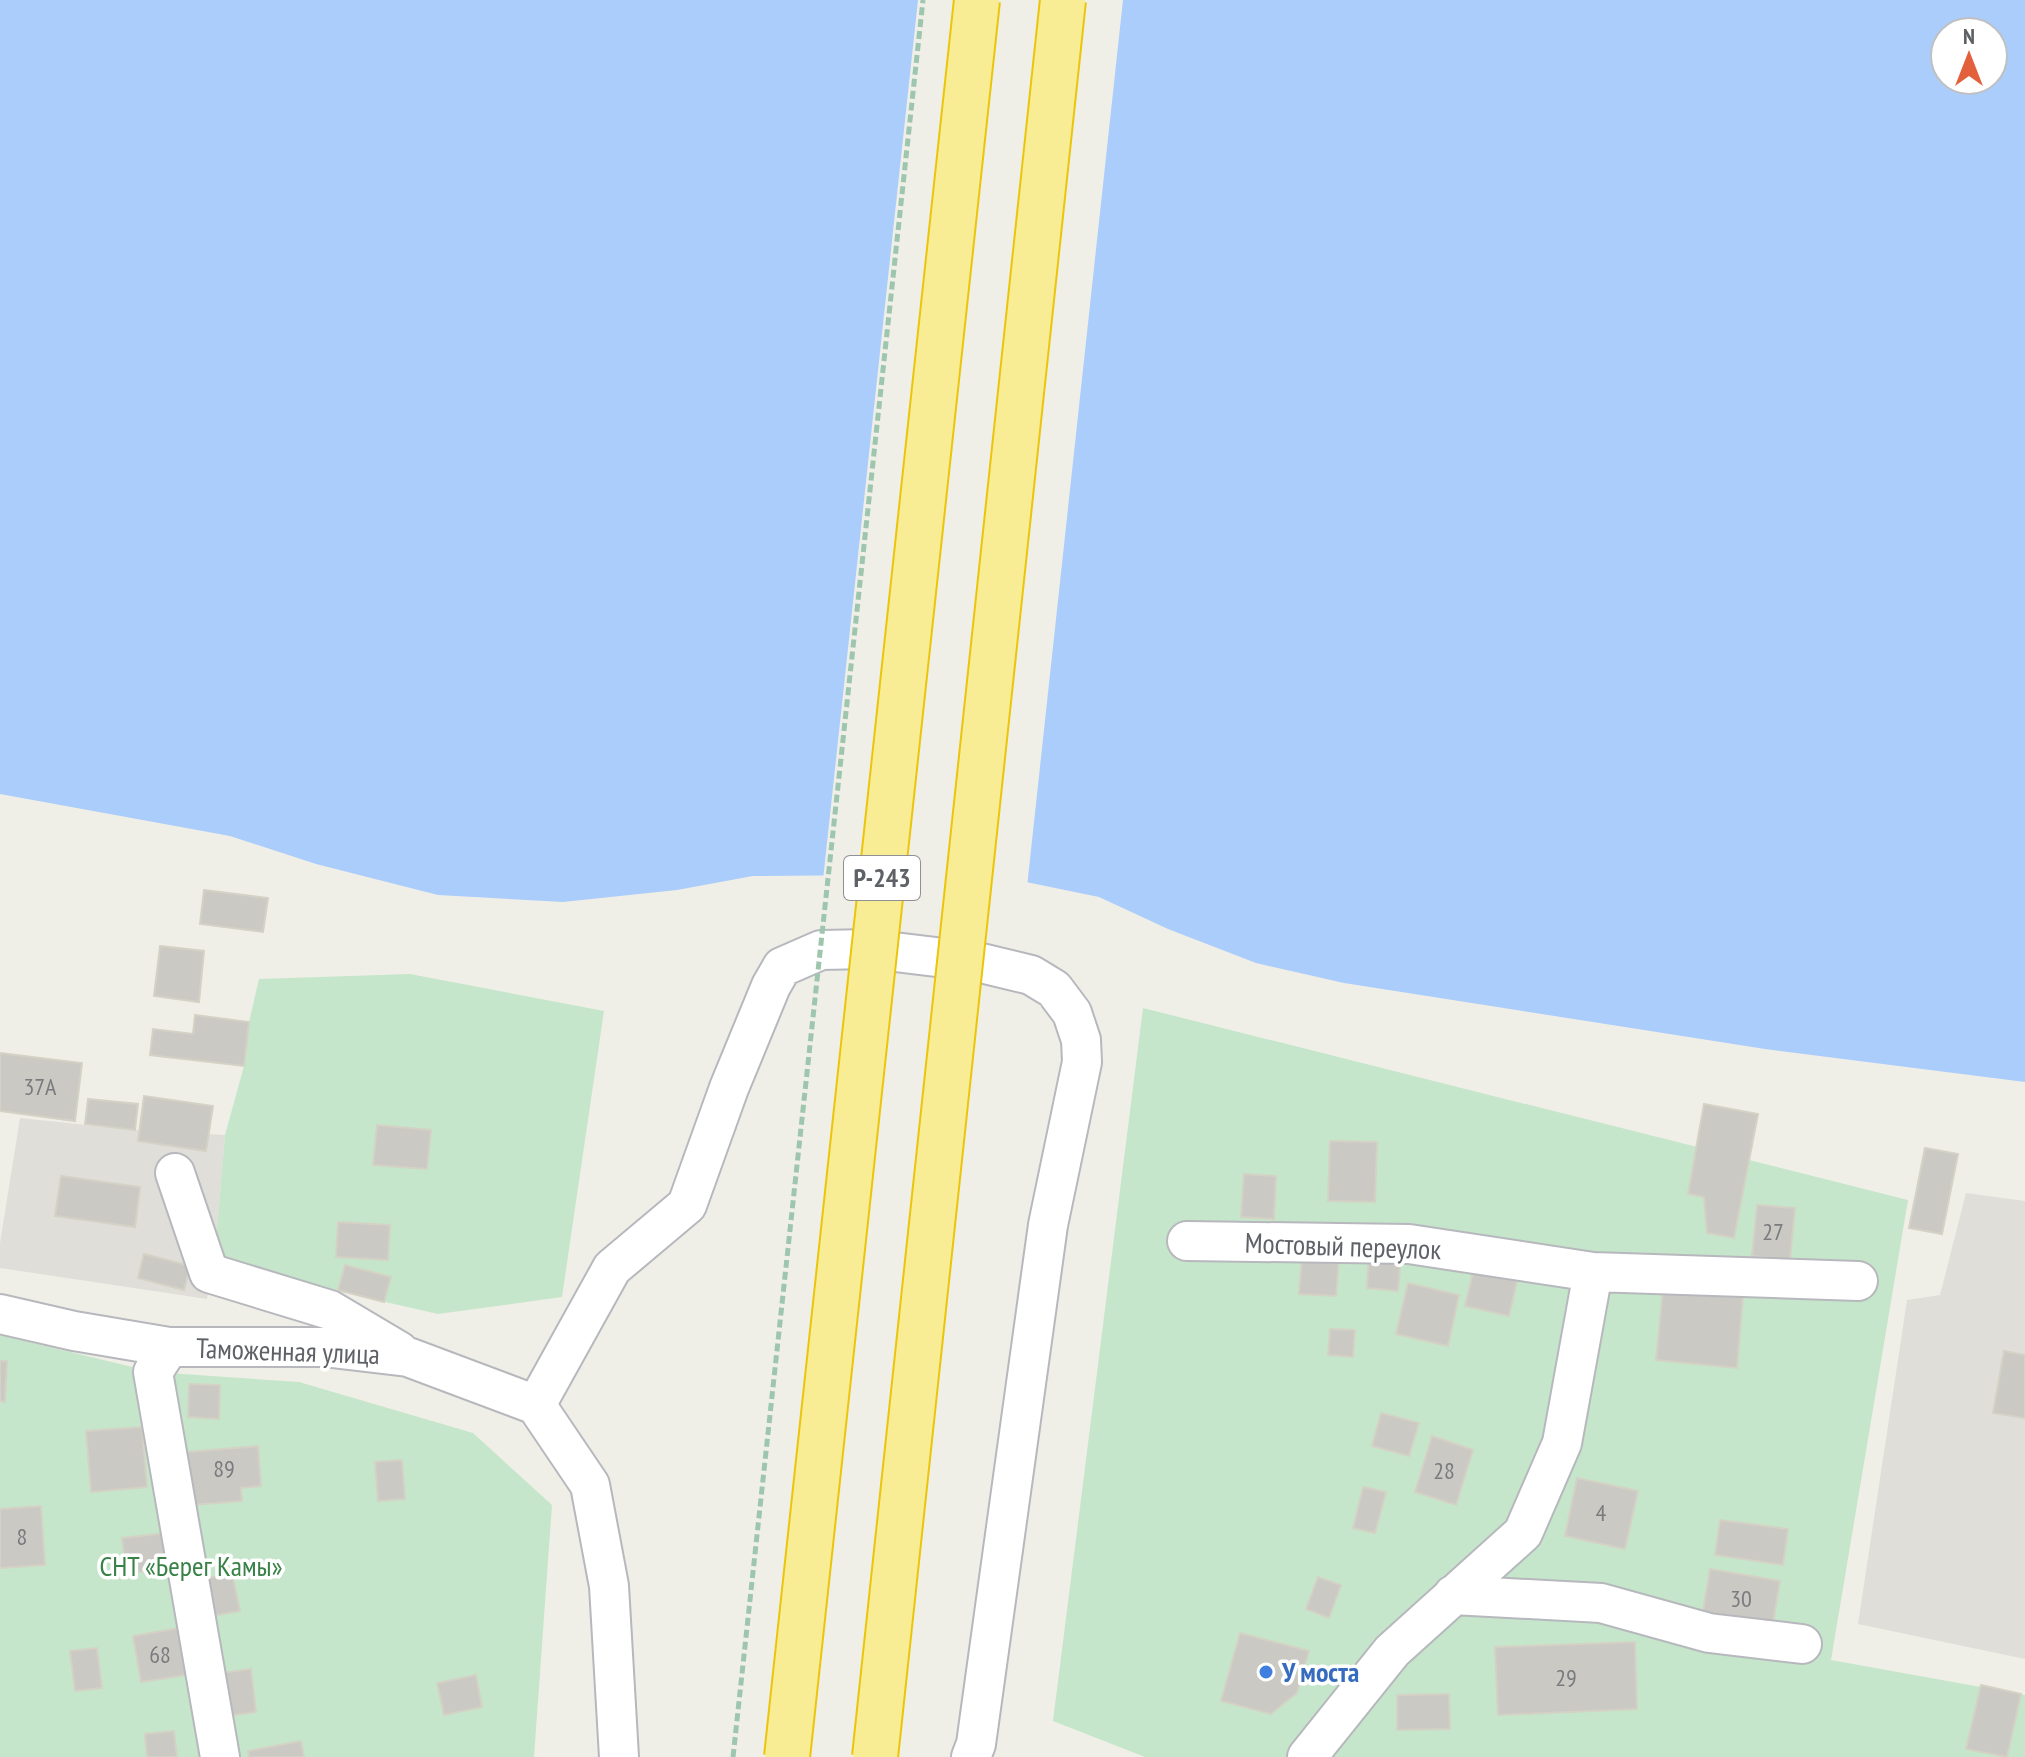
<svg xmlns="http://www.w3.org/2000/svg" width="2025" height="1757" font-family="'PT Sans Narrow',sans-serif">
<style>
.industrial{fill:#dfded9}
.green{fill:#c5e6ca}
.water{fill:#abcdfb;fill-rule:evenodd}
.pier{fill:#f0efe7}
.building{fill:#cbc9c4;stroke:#d4d2c5;stroke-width:2}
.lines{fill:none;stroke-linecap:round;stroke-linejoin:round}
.minor-casing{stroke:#b7b8bd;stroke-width:42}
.minor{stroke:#fff;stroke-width:38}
.highway-bridge-casing{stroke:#ebc50b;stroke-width:48;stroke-linecap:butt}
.path-bridge{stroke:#9ec6af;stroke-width:5;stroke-dasharray:8 4;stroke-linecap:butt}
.highway-bridge{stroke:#f8ed95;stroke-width:44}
.shop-dot{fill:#3f7fe0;stroke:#fff;stroke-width:3}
.labels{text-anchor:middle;stroke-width:7;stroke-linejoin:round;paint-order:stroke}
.number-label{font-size:24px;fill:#797b7e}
.shield{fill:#fff;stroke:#8e9094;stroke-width:2}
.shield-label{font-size:26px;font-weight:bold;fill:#5e6166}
.street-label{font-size:28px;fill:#5e6166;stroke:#fff}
.park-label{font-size:28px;fill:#398247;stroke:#fff}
.shop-label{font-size:28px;font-weight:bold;fill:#366cbe;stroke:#fff;text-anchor:start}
</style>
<rect width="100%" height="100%" fill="#f0efe7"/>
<path class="industrial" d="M 20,1118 L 135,1130 L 225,1135 L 214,1263 L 207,1299 L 0,1268 L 0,1243 Z
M 1966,1193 L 2025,1201 L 2025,1659 L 1858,1624 L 1907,1300 L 1940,1295 Z"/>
<path class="green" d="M 410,974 L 604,1011 L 562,1297 L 438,1314 L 214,1263 L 225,1135 L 244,1066 L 249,1022 L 259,979 Z
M 1143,1008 L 1908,1200 L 1831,1660 L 2025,1695 L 2025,1757 L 1145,1757 L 1053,1721 Z
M 0,1335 L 153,1372 L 299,1382 L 473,1433 L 552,1505 L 534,1757 L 0,1757 Z"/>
<path class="water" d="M 0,0 L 2025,0 L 2025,1082 L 1765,1049 L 1344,983 L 1256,963 L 1168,929 L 1099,897 L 1026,882 L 878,875 L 753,876 L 677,890 L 563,902 L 438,895 L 316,864 L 230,836 L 0,794 ZM 1945,32 L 1993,32 L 1993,80 L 1945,80 Z"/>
<path class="pier" d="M 918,0 L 1123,0 L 1027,887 L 878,879 L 823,880 Z"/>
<path class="building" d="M 204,890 L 268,898 L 263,932 L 200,924 Z
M 160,946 L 204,951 L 199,1002 L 154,996 Z
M 195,1015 L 249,1022 L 244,1066 L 150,1055 L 153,1029 L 193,1034 Z
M 0,1053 L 82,1063 L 75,1121 L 0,1111 Z
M 144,1096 L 213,1106 L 206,1151 L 138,1141 Z
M 88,1099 L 138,1104 L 135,1130 L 85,1124 Z
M 1704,1104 L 1758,1114 L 1734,1238 L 1707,1233 L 1704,1197 L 1688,1194 Z
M 377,1125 L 431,1130 L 427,1169 L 373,1165 Z
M 1330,1141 L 1377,1142 L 1375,1202 L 1328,1201 Z
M 1925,1148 L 1958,1154 L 1942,1234 L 1909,1228 Z
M 1244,1174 L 1276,1176 L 1274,1219 L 1241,1217 Z
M 61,1176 L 140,1187 L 135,1227 L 55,1216 Z
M 1757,1205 L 1795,1208 L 1790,1260 L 1752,1256 Z
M 338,1222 L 390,1225 L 388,1260 L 336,1257 Z
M 144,1254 L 190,1266 L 184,1290 L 138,1278 Z
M 1369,1254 L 1401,1257 L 1398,1291 L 1367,1288 Z
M 1302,1256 L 1339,1258 L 1336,1296 L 1299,1294 Z
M 345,1265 L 391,1277 L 384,1302 L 338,1290 Z
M 1474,1268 L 1518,1277 L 1509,1316 L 1465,1306 Z
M 1408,1283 L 1459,1295 L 1448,1346 L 1396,1334 Z
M 1663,1289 L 1743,1296 L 1737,1368 L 1656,1360 Z
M 1330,1329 L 1355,1330 L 1353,1357 L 1328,1355 Z
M 2004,1351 L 2025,1355 L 2025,1418 L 1993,1413 Z
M 0,1361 L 7,1361 L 5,1402 L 0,1401 Z
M 189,1384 L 220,1385 L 219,1419 L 188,1417 Z
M 1381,1413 L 1419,1423 L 1409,1456 L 1372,1446 Z
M 142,1427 L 147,1487 L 91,1492 L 86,1431 Z
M 1432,1436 L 1473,1450 L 1456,1505 L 1415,1492 Z
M 258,1446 L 261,1486 L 241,1488 L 242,1501 L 192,1505 L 187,1452 Z
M 402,1460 L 405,1499 L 378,1501 L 375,1462 Z
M 1577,1478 L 1638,1491 L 1625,1549 L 1565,1536 Z
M 1363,1487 L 1386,1492 L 1375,1533 L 1353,1528 Z
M 41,1506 L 45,1565 L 0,1568 L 0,1509 Z
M 1720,1520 L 1788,1529 L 1783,1565 L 1715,1555 Z
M 166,1533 L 171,1569 L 126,1573 L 122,1538 Z
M 1710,1569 L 1780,1581 L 1772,1629 L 1702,1617 Z
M 232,1573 L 240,1611 L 212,1616 L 204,1579 Z
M 1318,1577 L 1341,1585 L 1329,1618 L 1306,1609 Z
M 179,1628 L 187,1675 L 141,1682 L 133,1636 Z
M 1240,1633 L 1309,1651 L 1297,1693 L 1271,1714 L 1221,1701 Z
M 1635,1642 L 1637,1709 L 1498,1715 L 1495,1647 Z
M 97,1648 L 102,1688 L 75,1691 L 70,1651 Z
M 251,1669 L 256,1712 L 226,1716 L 221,1673 Z
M 476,1675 L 482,1707 L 444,1715 L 437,1683 Z
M 1981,1685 L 2021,1694 L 2007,1757 L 1966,1749 Z
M 1449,1694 L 1450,1729 L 1397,1730 L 1397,1695 Z
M 174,1731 L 177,1757 L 147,1757 L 145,1734 Z
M 301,1741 L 304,1757 L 249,1757 L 248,1751 Z"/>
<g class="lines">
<g class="minor-casing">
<path id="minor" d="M 175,1173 L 209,1273 L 330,1310 L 399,1351
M 1187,1241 L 1409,1244 L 1593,1272 L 1858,1281
M 0,1314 L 74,1331 L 169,1347 L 323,1347 L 408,1357 L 536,1405 L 590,1485 L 609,1586 L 619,1757
M 169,1347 L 153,1372 L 220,1757
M 536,1405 L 612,1268 L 687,1205 L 729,1088 L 771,986 L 782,967 L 821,950 L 870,949 L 977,962 L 1031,975 L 1054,989 L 1072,1013 L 1081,1040 L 1082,1062 L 1048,1225 L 976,1744 L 971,1757
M 1453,1595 L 1601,1603 L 1709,1633 L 1802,1644
M 1307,1757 L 1392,1651 L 1523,1533 L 1562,1443 L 1593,1272"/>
</g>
<use href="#minor" class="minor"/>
<g class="highway-bridge-casing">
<path id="highway-bridge" d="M 787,1757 L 977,0
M 875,1757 L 1063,0"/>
</g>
<path class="path-bridge" d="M 733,1757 L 923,0"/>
<use href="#highway-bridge" class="highway-bridge"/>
</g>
<circle class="shop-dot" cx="1266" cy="1672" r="8"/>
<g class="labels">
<g class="number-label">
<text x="40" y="1095">37А</text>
<text x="1773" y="1240">27</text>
<text x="224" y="1477">89</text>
<text x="1444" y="1479">28</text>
<text x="1601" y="1521">4</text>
<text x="22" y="1545">8</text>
<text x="1741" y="1607">30</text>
<text x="160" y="1663">68</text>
<text x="1566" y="1686">29</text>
</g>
<rect class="shield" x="844" y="856" width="76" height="44" rx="6"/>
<g class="shield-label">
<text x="882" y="887">Р-243</text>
</g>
<g class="street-label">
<text transform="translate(1343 1246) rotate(2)" y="10">Мостовый переулок</text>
<text transform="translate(288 1351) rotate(2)" y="10">Таможенная улица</text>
</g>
<g class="park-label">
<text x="191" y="1576">СНТ «Берег Камы»</text>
</g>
<g class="shop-label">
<text x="1282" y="1682">У моста</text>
</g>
</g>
<g transform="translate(1969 56)"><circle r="38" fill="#ffffff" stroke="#bfc0c2" stroke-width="2"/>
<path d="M0-6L14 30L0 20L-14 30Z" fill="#e2603b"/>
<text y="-12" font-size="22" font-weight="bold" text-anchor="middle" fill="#5e6166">N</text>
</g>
</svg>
